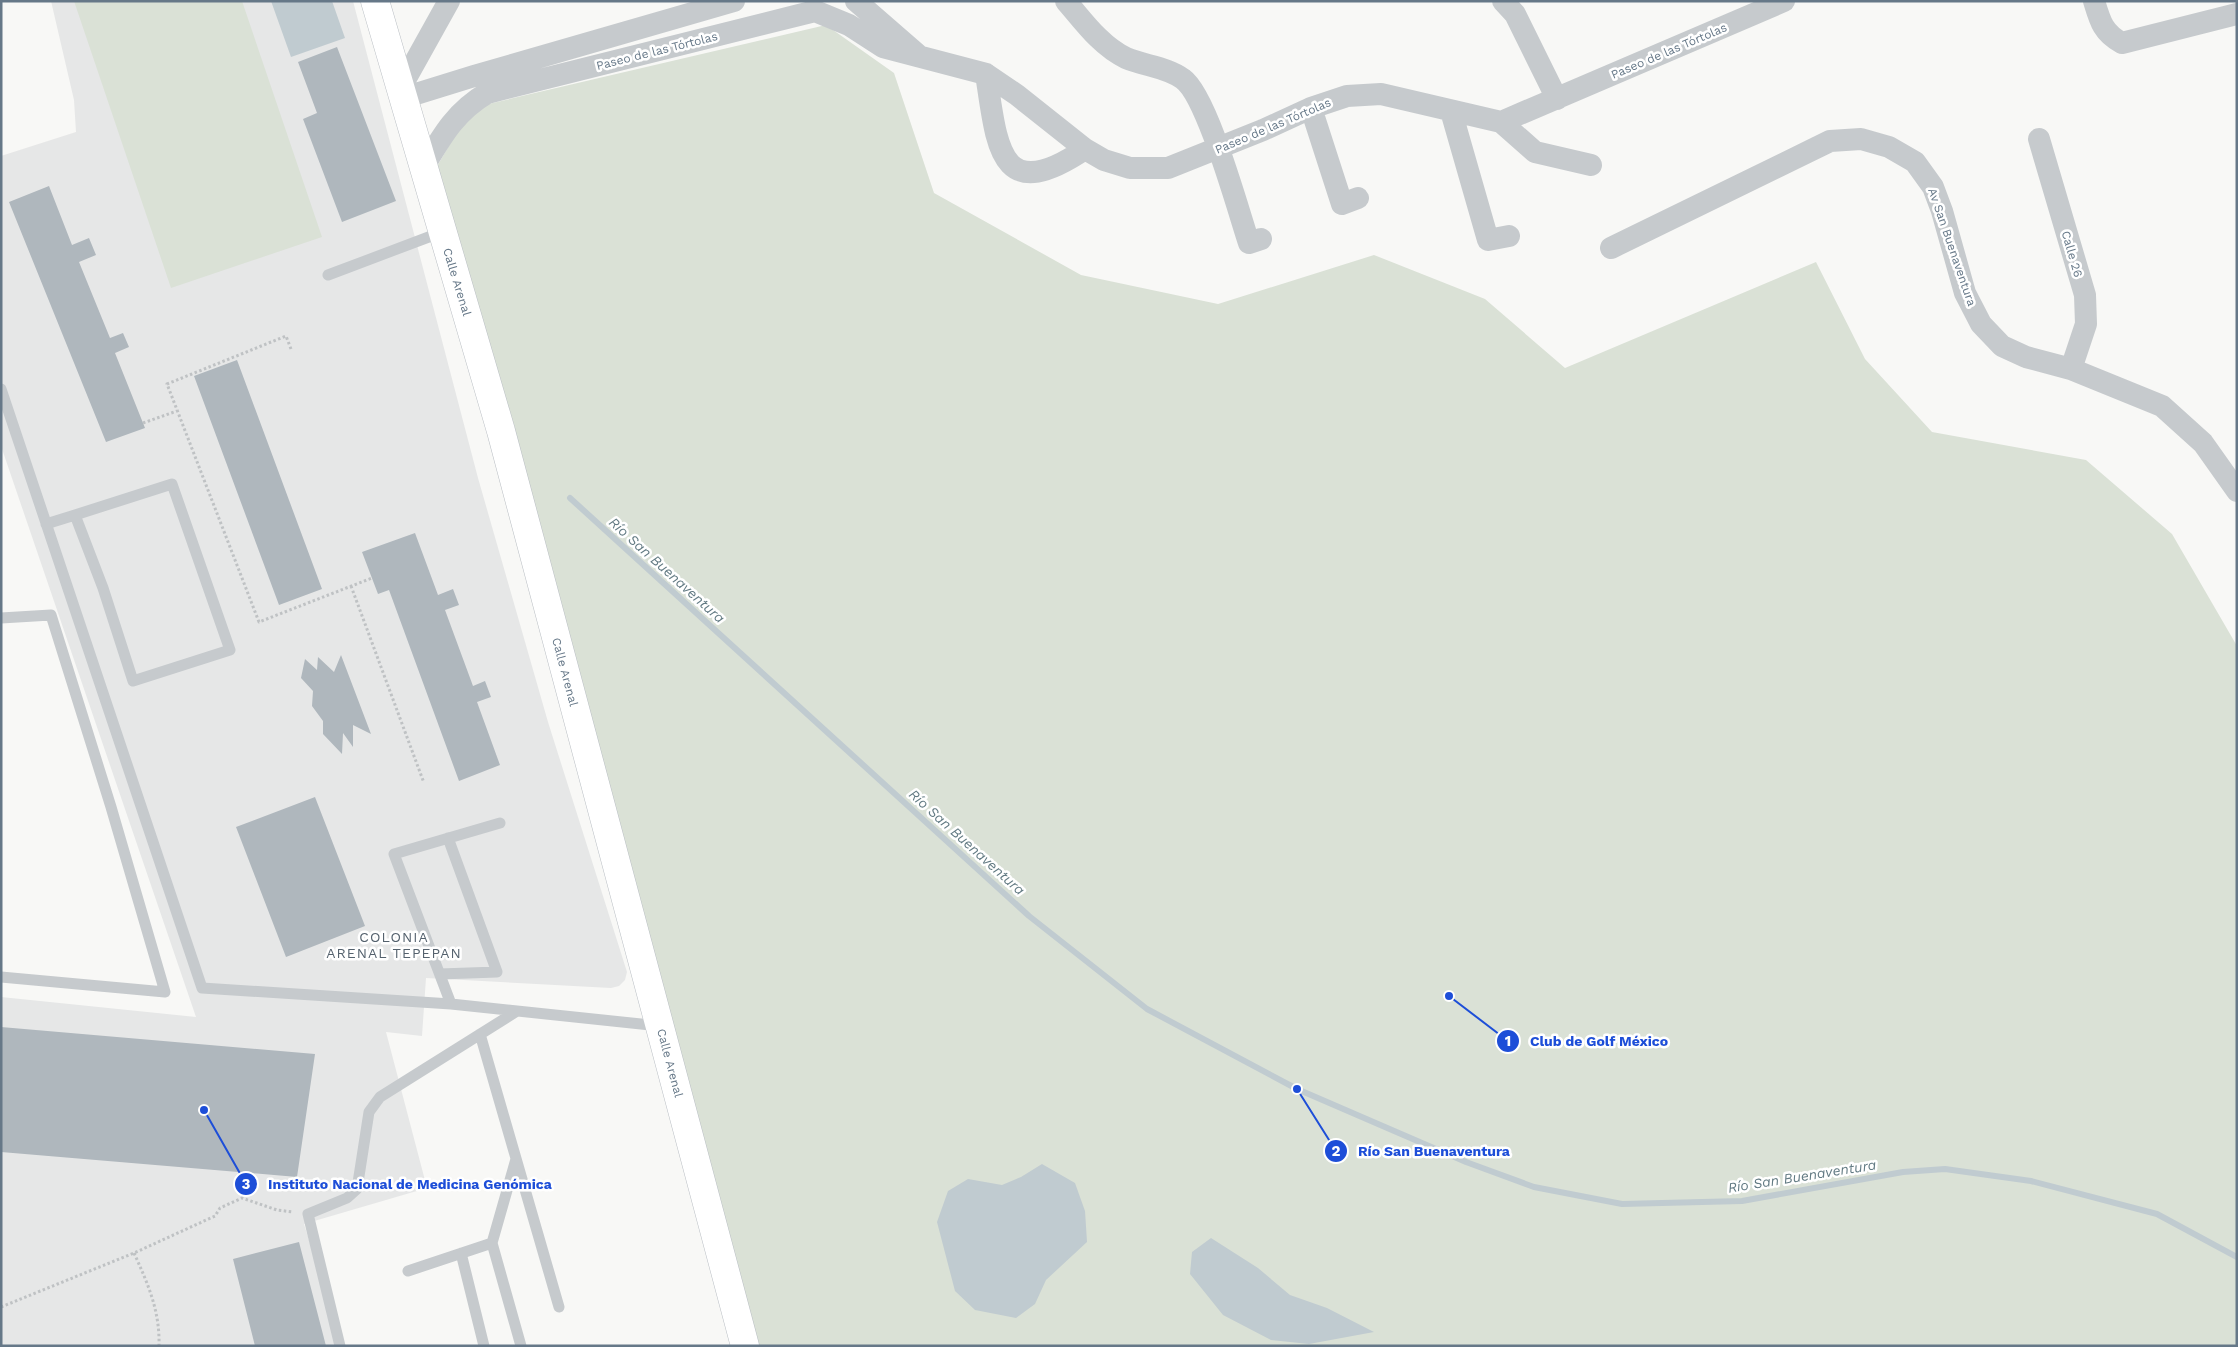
<svg xmlns="http://www.w3.org/2000/svg" width="2238" height="1347" font-family="'Work Sans',sans-serif">
<style>
.built{fill:#e6e7e7}
.green{fill:#dae1d6}
.water{fill:#c0cbd0}
.lines{fill:none;stroke-linecap:round;stroke-linejoin:round}
.stream{stroke:#c0cbd0;stroke-width:6}
.building{fill:#afb7bd}
.secondary-casing{stroke:#babfc4;stroke-width:29}
.path{stroke:#bfc2c4;stroke-width:3;stroke-dasharray:2.5 2.5;stroke-linecap:butt}
.lane{stroke:#c6cacd;stroke-width:11}
.street{stroke:#c6cacd;stroke-width:22}
.secondary{stroke:#fff;stroke-width:28}
.labels{text-anchor:middle;stroke-width:5;stroke-linejoin:round;paint-order:stroke}
.street-label{font-size:12px;fill:#667888;stroke:#fff}
.water-label{font-size:14px;font-style:italic;fill:#627a83;stroke:#fff}
.neighbourhood-label{font-size:14px;letter-spacing:1px;fill:#54616d;stroke:#fff}
.leader{fill:none;stroke:#1d4ed8;stroke-width:2}
.callout-dot{fill:#1d4ed8;stroke:#fff;stroke-width:2}
.mark-label{font-size:15px;text-anchor:middle;font-weight:bold;fill:#fff}
.callout-label{font-size:14px;text-anchor:middle;font-weight:bold;fill:#1d4ed8;stroke:#fff;stroke-width:5;stroke-linejoin:round;paint-order:stroke}
</style>
<rect width="100%" height="100%" fill="#f8f8f6"/>
<path class="built" d="M 51,1 L 353,1 L 478,478 L 548,722 L 627,972 L 625,980 L 619,986 L 611,988 L 426,978 L 422,1036 L 386,1032 L 427,1188 L 304,1224 L 342,1346 L 1,1346 L 1,997 L 196,1017 L 1,446 L 1,156 L 76,132 L 74,100 Z"/>
<path class="green" d="M 74,1 L 242,1 L 322,237 L 171,288 Z
M 826,25 L 894,73 L 934,193 L 1081,275 L 1218,304 L 1374,255 L 1485,299 L 1565,368 L 1816,262 L 1865,359 L 1932,432 L 2086,460 L 2172,534 L 2237,646 L 2237,1346 L 755,1346 L 436,168 L 471,108 Z"/>
<path class="water" d="M 271,1 L 332,1 L 345,38 L 291,57 Z
M 1042,1164 L 1075,1183 L 1085,1211 L 1087,1242 L 1046,1280 L 1035,1304 L 1016,1318 L 975,1310 L 955,1291 L 937,1222 L 948,1191 L 968,1179 L 1002,1185 L 1021,1177 Z
M 1211,1238 L 1258,1268 L 1290,1295 L 1327,1308 L 1374,1332 L 1309,1344 L 1271,1340 L 1223,1315 L 1190,1274 L 1192,1252 Z"/>
<g class="lines">
<path class="stream" d="M 570,498 L 1029,916 L 1147,1009 L 1297,1089 L 1466,1162 L 1534,1187 L 1622,1204 L 1742,1201 L 1903,1172 L 1945,1169 L 2031,1181 L 2157,1214 L 2237,1257"/>
</g>
<path class="building" d="M 337,47 L 396,201 L 342,222 L 303,119 L 317,113 L 298,62 Z
M 49,186 L 72,245 L 89,238 L 96,255 L 79,262 L 110,338 L 123,333 L 129,347 L 115,353 L 145,428 L 106,442 L 9,202 Z
M 237,360 L 322,589 L 279,605 L 194,376 Z
M 415,533 L 438,595 L 453,589 L 459,605 L 445,610 L 473,686 L 485,681 L 491,697 L 477,702 L 500,765 L 459,781 L 389,590 L 378,594 L 362,552 Z
M 341,655 L 371,734 L 353,725 L 353,747 L 343,733 L 342,754 L 323,734 L 323,721 L 312,706 L 313,691 L 301,678 L 305,659 L 317,670 L 318,657 L 334,672 Z
M 315,797 L 365,926 L 286,957 L 236,827 Z
M 1,1027 L 315,1054 L 297,1177 L 1,1152 Z
M 299,1242 L 326,1346 L 255,1346 L 233,1259 Z"/>
<g class="lines">
<g class="secondary-casing">
<path id="secondary" d="M 375,1 L 501,431 L 745,1346"/>
</g>
<path class="path" d="M 291,349 L 286,336 L 167,384 L 259,622 L 372,578
M 143,423 L 177,411
M 351,586 L 424,783
M 134,1253 C 148,1284 160,1311 159,1346
M 1,1307 L 134,1253 L 215,1216 L 220,1208 L 242,1198 L 277,1210 L 293,1212"/>
<path class="lane" d="M 328,275 L 442,232
M 1,389 L 202,988 L 451,1004 L 660,1026
M 46,524 L 75,515 L 103,588 L 133,681 L 230,650 L 172,484 L 75,515
M 1,618 L 51,615 L 111,807 L 165,992 L 1,977
M 440,974 L 497,972 L 448,838
M 451,1004 L 394,854 L 500,823
M 480,1034 L 559,1307
M 492,1243 L 521,1346
M 461,1253 L 484,1346
M 408,1271 L 492,1243 L 516,1159
M 340,1346 L 308,1214 L 347,1198 L 357,1189 L 369,1112 L 380,1097 L 517,1011"/>
<path class="street" d="M 856,1 L 917,54
M 1066,1 C 1084,22 1101,46 1126,58 C 1145,66 1167,67 1183,79 C 1207,96 1238,210 1249,243 L 1261,239
M 1503,1 L 1515,14 L 1557,99
M 2094,1 C 2100,21 2103,33 2122,43 L 2237,14
M 986,74 C 997,144 998,208 1085,149
M 400,89 L 449,1
M 403,98 L 474,76 L 734,1
M 1311,108 L 1342,204 L 1358,198
M 1451,111 L 1488,240 L 1509,236
M 1501,122 L 1535,152 L 1591,165
M 2039,139 L 2085,295 L 2086,324 L 2071,369
M 423,168 C 442,136 455,112 487,93 L 815,11 L 849,25 L 883,47 L 986,74 L 1017,95 L 1085,149 L 1104,160 L 1130,168 L 1168,168 L 1263,130 L 1311,108 L 1347,96 L 1381,94 L 1501,122 L 1784,1
M 1611,248 L 1830,141 L 1861,139 L 1889,147 L 1915,162 L 1933,187 L 1942,211 L 1965,293 L 1981,324 L 2002,346 L 2026,357 L 2071,369 L 2162,406 L 2203,443 L 2237,491"/>
<use href="#secondary" class="secondary"/>
</g>
<g class="labels">
<g class="street-label">
<text transform="translate(657 51) rotate(-14)" y="4">Paseo de las Tórtolas</text>
<text transform="translate(1669 51) rotate(-23)" y="4">Paseo de las Tórtolas</text>
<text transform="translate(1273 126) rotate(-23)" y="4">Paseo de las Tórtolas</text>
<text transform="translate(1952 247) rotate(71)" y="4">Av San Buenaventura</text>
<text transform="translate(2072 254) rotate(74)" y="4">Calle 26</text>
<text transform="translate(457 282) rotate(73)" y="4">Calle Arenal</text>
<text transform="translate(565 672) rotate(75)" y="4">Calle Arenal</text>
<text transform="translate(670 1063) rotate(75)" y="4">Calle Arenal</text>
</g>
<g class="water-label">
<text transform="translate(667 570) rotate(42)" y="5">Río San Buenaventura</text>
<text transform="translate(967 842) rotate(42)" y="5">Río San Buenaventura</text>
<text transform="translate(1802 1176) rotate(-9)" y="5">Río San Buenaventura</text>
</g>
<g class="neighbourhood-label">
<text x="394" y="942">COLONIA<tspan x="394" dy="16">ARENAL TEPEPAN</tspan></text>
</g>
</g>
<path class="leader" d="M1449 996L1508 1041M1297 1089L1336 1151M204 1110L246 1184"/>
<g class="callout-dot">
<circle cx="1449" cy="996" r="5"/>
<circle cx="1297" cy="1089" r="5"/>
<circle cx="204" cy="1110" r="5"/>
<circle cx="1508" cy="1041" r="12"/>
<circle cx="1336" cy="1151" r="12"/>
<circle cx="246" cy="1184" r="12"/>
</g>
<g class="mark-label">
<text x="1508" y="1046">1</text>
<text x="1336" y="1156">2</text>
<text x="246" y="1189">3</text>
</g>
<g class="callout-label">
<text x="1599" y="1046">Club de Golf México</text>
<text x="1434" y="1156">Río San Buenaventura</text>
<text x="410" y="1189">Instituto Nacional de Medicina Genómica</text>
</g>
<rect width="2238" height="1347" fill="none" stroke="#667888" stroke-width="5"/>
</svg>
